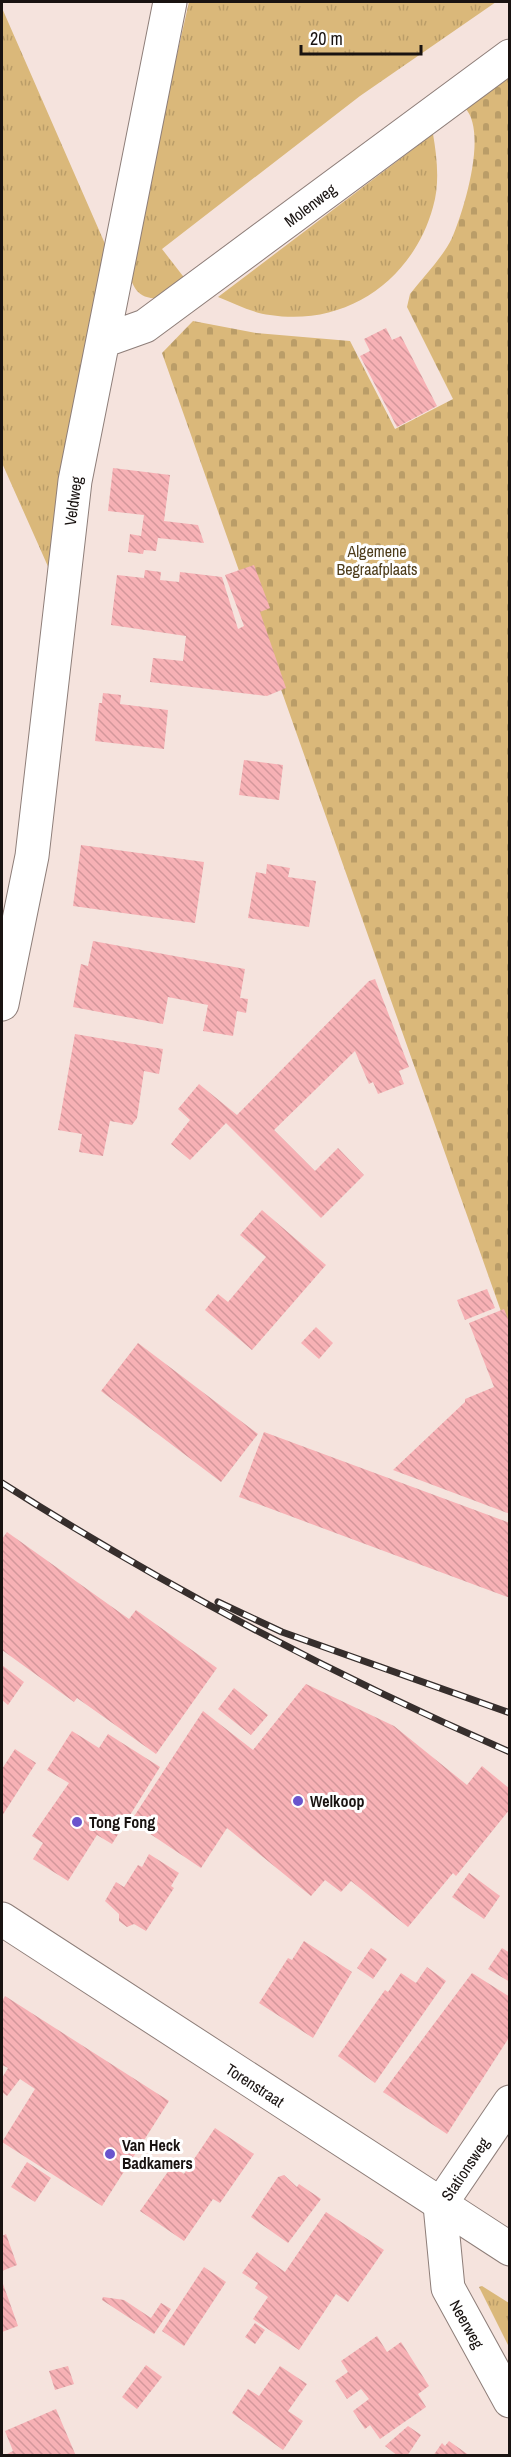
<svg xmlns="http://www.w3.org/2000/svg" width="511" height="2457" font-family="'Archivo Narrow',sans-serif">
<style>
.grass{fill:url(#grass-tufts)}
.cemetery{fill:url(#cemetery-stones)}
.building{fill:url(#building-back-hatch)}
.lines{fill:none;stroke-linecap:round;stroke-linejoin:round}
.minor-casing{stroke:#8e7e79;stroke-width:35}
.major-casing{stroke:#8e7e79;stroke-width:35}
.minor{stroke:#fff;stroke-width:33}
.major{stroke:#fff;stroke-width:33}
.rail-casing{stroke:#362e2c;stroke-width:7}
.rail{stroke:#fff;stroke-width:4.5;stroke-dasharray:14;stroke-linecap:butt}
.poi-dot{fill:#6954cd;stroke:#fff;stroke-width:2}
.labels{text-anchor:middle;stroke-width:6;stroke-linejoin:round;paint-order:stroke}
.street-label{font-size:16px;fill:#191311;stroke:#fff}
.park-label{font-size:16px;fill:#4d3c1b;stroke:#fff}
.poi-label{font-size:16px;font-weight:bold;fill:#191311;stroke:#fff;text-anchor:start}
</style>
<defs>
<pattern id="grass-tufts" width="24" height="20" patternUnits="userSpaceOnUse" patternTransform="scale(1.5)"><rect width="24" height="20" fill="#dab87a"/><path d="M3 7l-1-3M5 7V3M7 7l1-3M15 17l-1-3M17 17v-4M19 17l1-3" fill="none" stroke="#ba9d68"/></pattern>
<pattern id="cemetery-stones" width="16" height="16" patternUnits="userSpaceOnUse" patternTransform="scale(1.5)"><rect width="16" height="16" fill="#dab87a"/><path d="M2 7V4a2 2 0 0 1 4 0v3zM10 15v-3a2 2 0 0 1 4 0v3z" fill="#ba9d68"/></pattern>
<pattern id="building-back-hatch" width="6" height="6" patternUnits="userSpaceOnUse" patternTransform="scale(1.5)"><rect width="6" height="6" fill="#f7b1b5"/><path d="M-1 5l2 2M0 0l6 6M5-1l2 2" fill="none" stroke="#d3979b"/></pattern>
</defs>
<rect width="100%" height="100%" fill="#f5e3dd"/>
<path class="grass" d="M 189,2 L 496,2 L 360,96 L 162,249 L 186,280 C 179,285 170,295 163,297 C 138,303 129,284 129,264 Z
M 2,8 L 109,253 L 50,571 L 2,463 Z
M 433,134 C 437,157 440,184 433,207 C 413,280 346,327 270,315 C 252,313 234,303 218,297 Z
M 482,2286 L 509,2303 L 509,2347 L 479,2287 Z"/>
<path class="cemetery" d="M 509,70 L 509,1334 L 162,353 L 193,321 L 256,333 L 350,341 L 395,429 L 453,399 L 407,307 L 410,294 C 424,276 443,257 452,238 C 464,210 488,132 465,108 Z"/>
<path class="building" d="M 386,328 L 392,340 L 401,336 L 437,406 L 397,427 L 360,356 L 370,351 L 364,339 Z
M 113,468 L 170,475 L 164,521 L 198,525 L 204,543 L 158,538 L 156,551 L 144,550 L 143,554 L 128,552 L 130,534 L 141,536 L 144,515 L 108,511 Z
M 254,565 L 270,608 L 260,612 L 286,688 L 267,696 L 150,682 L 153,658 L 183,661 L 186,636 L 111,625 L 117,575 L 144,578 L 145,570 L 161,572 L 160,580 L 179,582 L 180,572 L 222,577 L 238,629 L 244,626 L 225,575 Z
M 103,693 L 121,695 L 120,704 L 168,710 L 164,749 L 95,741 L 99,703 L 102,703 Z
M 244,760 L 283,765 L 279,800 L 239,795 Z
M 81,845 L 204,862 L 195,923 L 73,906 Z
M 267,864 L 290,868 L 288,877 L 316,881 L 309,927 L 248,918 L 256,872 L 266,874 Z
M 93,941 L 245,969 L 240,998 L 248,999 L 246,1013 L 237,1011 L 233,1036 L 203,1031 L 208,1005 L 168,997 L 163,1024 L 73,1007 L 81,964 L 88,966 Z
M 375,979 L 409,1067 L 399,1071 L 404,1084 L 378,1094 L 373,1082 L 369,1084 L 355,1051 L 274,1130 L 315,1171 L 338,1148 L 364,1175 L 321,1218 L 226,1123 L 190,1160 L 171,1144 L 190,1120 L 178,1109 L 199,1084 L 237,1115 L 369,981 Z
M 75,1034 L 163,1049 L 159,1074 L 144,1071 L 137,1118 L 132,1125 L 110,1121 L 103,1156 L 79,1152 L 82,1134 L 58,1130 Z
M 262,1210 L 326,1265 L 252,1350 L 205,1310 L 218,1294 L 228,1302 L 266,1257 L 240,1235 Z
M 487,1289 L 495,1308 L 465,1320 L 457,1300 Z
M 504,1309 L 510,1324 L 510,1514 L 393,1470 L 465,1402 L 465,1399 L 494,1387 L 469,1323 Z
M 316,1327 L 333,1343 L 319,1359 L 301,1343 Z
M 138,1343 L 258,1434 L 221,1482 L 101,1391 Z
M 264,1432 L 510,1523 L 510,1598 L 239,1497 Z
M 7,1532 L 129,1619 L 136,1610 L 217,1668 L 156,1754 L 77,1698 L 74,1702 L 2,1650 L 2,1539 Z
M 2,1665 L 24,1682 L 8,1705 L 2,1700 Z
M 306,1684 L 394,1726 L 467,1785 L 482,1766 L 510,1789 L 510,1809 L 456,1876 L 453,1873 L 408,1927 L 351,1881 L 341,1892 L 325,1880 L 311,1896 L 227,1828 L 201,1868 L 131,1821 L 203,1711 L 253,1750 Z
M 234,1688 L 268,1715 L 251,1735 L 218,1709 Z
M 72,1731 L 99,1748 L 108,1734 L 160,1767 L 112,1844 L 97,1835 L 68,1881 L 33,1859 L 43,1843 L 32,1836 L 69,1783 L 47,1770 Z
M 15,1749 L 36,1763 L 2,1816 L 2,1769 Z
M 149,1854 L 179,1873 L 171,1886 L 174,1888 L 146,1931 L 134,1924 L 127,1927 L 119,1921 L 119,1914 L 105,1901 L 116,1882 L 124,1887 L 138,1865 L 142,1867 Z
M 469,1873 L 500,1896 L 484,1919 L 452,1897 Z
M 304,1941 L 352,1972 L 313,2038 L 259,2003 L 288,1958 L 292,1960 Z
M 371,1948 L 387,1959 L 373,1979 L 357,1968 Z
M 502,1948 L 510,1953 L 510,1982 L 488,1969 Z
M 427,1967 L 446,1981 L 375,2083 L 338,2056 L 385,1990 L 388,1992 L 401,1973 L 416,1983 Z
M 472,1973 L 510,1997 L 510,2036 L 447,2134 L 383,2092 Z
M 5,1996 L 169,2101 L 102,2206 L 2,2142 L 35,2089 L 20,2079 L 7,2096 L 2,2092 L 2,2078 L 8,2068 L 2,2065 L 2,2001 Z
M 215,2128 L 254,2154 L 220,2203 L 213,2199 L 184,2241 L 140,2211 L 172,2166 L 184,2174 Z
M 27,2162 L 51,2178 L 35,2202 L 11,2187 Z
M 284,2175 L 297,2187 L 299,2184 L 321,2199 L 288,2243 L 251,2217 L 278,2177 Z
M 326,2212 L 384,2250 L 348,2302 L 336,2294 L 299,2350 L 253,2319 L 268,2297 L 255,2288 L 258,2283 L 242,2273 L 257,2252 L 285,2272 Z
M 6,2234 L 17,2265 L 2,2271 L 2,2236 Z
M 204,2267 L 226,2282 L 184,2346 L 162,2331 Z
M 2,2281 L 18,2326 L 2,2332 Z
M 103,2297 L 124,2300 L 151,2318 L 161,2303 L 171,2309 L 154,2334 L 102,2300 Z
M 255,2323 L 265,2330 L 255,2344 L 245,2337 Z
M 377,2336 L 387,2352 L 401,2342 L 429,2386 L 418,2394 L 426,2407 L 380,2439 L 370,2425 L 365,2429 L 353,2411 L 369,2399 L 361,2389 L 347,2399 L 335,2381 L 348,2372 L 341,2361 Z
M 146,2365 L 162,2377 L 137,2409 L 122,2397 Z
M 68,2366 L 74,2384 L 55,2390 L 49,2371 Z
M 280,2366 L 307,2384 L 288,2411 L 303,2421 L 283,2450 L 232,2413 L 248,2389 L 259,2396 Z
M 56,2409 L 76,2456 L 3,2456 L 13,2451 L 5,2431 Z
M 408,2426 L 421,2435 L 407,2456 L 398,2456 L 385,2446 Z
M 449,2441 L 470,2456 L 433,2456 L 442,2443 L 445,2446 Z"/>
<g class="lines">
<g class="minor-casing">
<path id="minor" d="M 103,341 L 145,326 L 510,56
M 2,1004 L 32,856 L 75,481 L 170,2
M 510,2102 L 440,2205 L 448,2288 L 510,2401"/>
</g>
<g class="major-casing">
<path id="major" d="M 2,1919 L 510,2249"/>
</g>
<use href="#minor" class="minor"/>
<use href="#major" class="major"/>
<g class="rail-casing">
<path id="rail" d="M 2,1483 C 164,1586 333,1675 510,1752
M 218,1602 L 282,1632 L 510,1713"/>
</g>
<use href="#rail" class="rail"/>
</g>
<g class="poi-dot">
<circle cx="298" cy="1801" r="6"/>
<circle cx="77" cy="1822" r="6"/>
<circle cx="110" cy="2154" r="6"/>
</g>
<g class="labels">
<g class="street-label">
<text transform="translate(310 205) rotate(-37)" y="6">Molenweg</text>
<text transform="translate(73 501) rotate(-82)" y="6">Veldweg</text>
<text transform="translate(255 2085) rotate(33)" y="6">Torenstraat</text>
<text transform="translate(465 2169) rotate(-56)" y="6">Stationsweg</text>
<text transform="translate(467 2324) rotate(61)" y="6">Neerweg</text>
</g>
<g class="park-label">
<text x="377" y="557">Algemene<tspan x="377" dy="18">Begraafplaats</tspan></text>
</g>
<g class="poi-label">
<text x="310" y="1807">Welkoop</text>
<text x="89" y="1828">Tong Fong</text>
<text x="122" y="2151">Van Heck<tspan x="122" dy="18">Badkamers</tspan></text>
</g>
</g>
<rect width="511" height="2457" fill="none" stroke="#191311" stroke-width="6"/>
<path d="M301 45v9h120v-9" fill="none" stroke="#191311" stroke-width="3"/>
<text x="310" y="45" font-size="18" fill="#191311" stroke="#ffffff" stroke-width="4.5" paint-order="stroke">20 m</text>
</svg>
